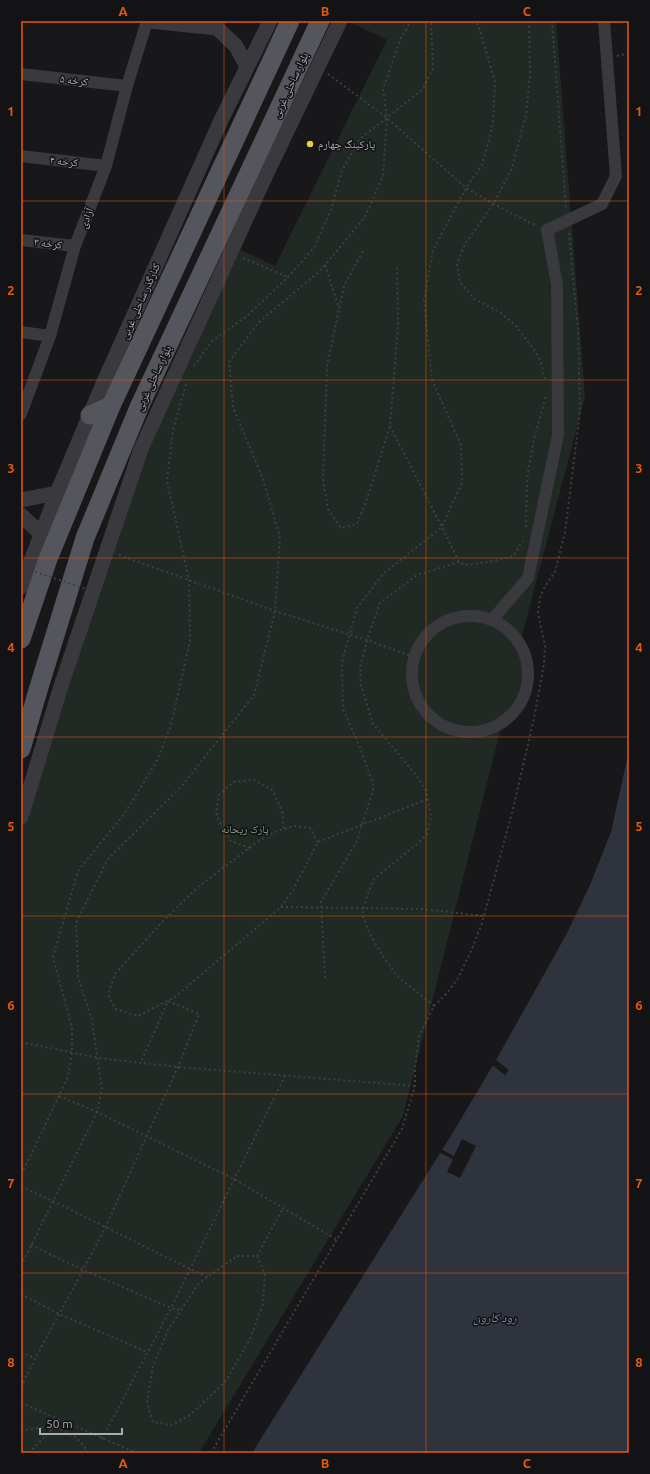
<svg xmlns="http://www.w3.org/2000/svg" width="650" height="1474" font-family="Ubuntu,'Noto Naskh Arabic',sans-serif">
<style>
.green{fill:#212924}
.water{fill:#2e333d}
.pier{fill:#181719}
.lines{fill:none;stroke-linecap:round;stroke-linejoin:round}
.path{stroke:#3f3f45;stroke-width:2;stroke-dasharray:2 3;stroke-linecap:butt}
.minor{stroke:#39393e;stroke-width:12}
.tertiary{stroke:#39393e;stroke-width:15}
.primary{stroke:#55555d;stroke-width:19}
.path-bridge{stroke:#3f3f45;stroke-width:2;stroke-dasharray:2 3;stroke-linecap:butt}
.grid{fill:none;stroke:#e8590c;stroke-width:1;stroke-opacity:0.55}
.poi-dot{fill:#e8d040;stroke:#131214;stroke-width:1.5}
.labels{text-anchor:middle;stroke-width:3;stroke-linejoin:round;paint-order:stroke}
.street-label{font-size:11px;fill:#aaacb8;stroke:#131214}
.poi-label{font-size:11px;fill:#aaacb8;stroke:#131214;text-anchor:start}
.park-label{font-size:11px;fill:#82a28a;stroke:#131214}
.water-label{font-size:12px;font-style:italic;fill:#8393b1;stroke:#131214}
.neatline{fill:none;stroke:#e8590c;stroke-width:1.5}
.grid-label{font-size:13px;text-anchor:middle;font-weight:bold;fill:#e8590c}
</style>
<rect width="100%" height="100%" fill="#181719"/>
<path class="green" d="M 348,21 L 556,21 L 585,397 L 520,643 L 529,699 L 502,724 L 403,1116 L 199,1453 L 21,1453 L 21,791 L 155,416 L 233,246 L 275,266 L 387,40 Z"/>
<path class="water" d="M 629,750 L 629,1453 L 252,1453 L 452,1134 L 496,1060 L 566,935 L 590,885 L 611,832 Z"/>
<path class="pier" d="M 496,1060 L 509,1070 L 505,1075 L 492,1065 Z
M 462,1139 L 476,1146 L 460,1178 L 447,1172 L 453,1159 L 440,1153 L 442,1150 L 454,1156 Z"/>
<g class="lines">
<path class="path" d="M 529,21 L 530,75 L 526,115 L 512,168 L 494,203 L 465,244 L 457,264 L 460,282 L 474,299 L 500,312 L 516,326 L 535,351 L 541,362 L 545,380
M 552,21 L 566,209
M 617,56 L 629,53
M 328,74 L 387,118 L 466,188 L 510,213 L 537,226
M 363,251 L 344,286 L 327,366 L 323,480 L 328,509 L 341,528 L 357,524 L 368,496 L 390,426 L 398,325 L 397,268
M 243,258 L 288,277
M 325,265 L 339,308
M 194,366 L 211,342 L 247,316 L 286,279 L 314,248 L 331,209 L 342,170 L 361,138 L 422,90 L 433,69 L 431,21
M 390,426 L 442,527 L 459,562 L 465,565 L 494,561 L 513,556 L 523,541
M 526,527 L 527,479 L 534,439 L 546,396
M 119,555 L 275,611 L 367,640 L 414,657
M 318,842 L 310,828 L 294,826 L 277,831 L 257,842 L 198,887 L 163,921 L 115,974 L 108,994 L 115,1009 L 138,1016 L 175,997 L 281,907 L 293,890 L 318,842 L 428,799
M 250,848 L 231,841 L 222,828 L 216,813 L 219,795 L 233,782 L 254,780 L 272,790 L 282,811 L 284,829
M 281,907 L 423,909 L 484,916
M 325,978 L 321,902 L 357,841 L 374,787 L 360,747 L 343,709 L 342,662 L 357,608 L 383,574 L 442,527 L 462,483 L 461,445 L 432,380 L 424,301 L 433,250 L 466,188 L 482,165 L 493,124 L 495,82 L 480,30 L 476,21
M 434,1006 L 398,977 L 384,958 L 370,934 L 362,914 L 367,896 L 373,880 L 417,844 L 427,834 L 431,817 L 426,790 L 416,775 L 373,724 L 361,685 L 360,668 L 367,640 L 380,603 L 417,575 L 459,562
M 21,1042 L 99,1058 L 178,1067 L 415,1086
M 59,1096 L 97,1112 L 234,1179 L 337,1240
M 21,1174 L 35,1147 L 68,1076 L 72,1053 L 72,1028 L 53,957 L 78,871 L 125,813 L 158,759 L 171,725 L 190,641 L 189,580 L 167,481 L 173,430 L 186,384
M 21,1187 L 53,1201 L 190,1269 L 208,1277
M 31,1245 L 83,1270 L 171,1308 L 181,1310
M 237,1256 L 257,1256 L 265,1274 L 263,1304 L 250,1339 L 225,1382 L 189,1416 L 171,1425 L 153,1422 L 147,1403 L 153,1366 L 168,1330 L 199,1283 Z
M 257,1256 L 283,1208
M 21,1266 L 97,1112 L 102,1089 L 92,1021 L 78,976 L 76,923 L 108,859 L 182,786 L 254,695 L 275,611 L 280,537 L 263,479 L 233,407 L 229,362 L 258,323 L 320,271 L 365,217 L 383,176 L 387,118 L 383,89 L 400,40 L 411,21
M 21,1294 L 59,1314 L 147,1352
M 21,1352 L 34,1358
M 21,1387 L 35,1359 L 83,1270 L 105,1228 L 178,1067 L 199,1014 L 168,1001 L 141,1062
M 21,1403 L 137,1453
M 21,1431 C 39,1427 56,1425 72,1435 C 79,1439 84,1447 89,1453
M 102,1439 L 171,1308 L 285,1076
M 29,1453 L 54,1427
M 211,1453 L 402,1129 L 415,1086 L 415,1069 L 419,1036 L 434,1006 L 446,994 L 457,980 L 471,951 L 482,923 L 513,809 L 534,718 L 544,664 L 545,646 L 538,613 L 540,598 L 545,586 L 555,572 L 565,532 L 580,412 L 578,324 L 576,311 L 569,231"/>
<path class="minor" d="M 21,74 L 127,86
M 21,156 L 106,166
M 21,240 L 75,246
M 21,332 L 50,336
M 21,414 L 50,336 L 75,246 L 106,166 L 127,86 L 147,21
M412 674a58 58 0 1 1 116 0a58 58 0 1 1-116 0Z
M 492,620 L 528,578 L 558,435 L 557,285 L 547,230 L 602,204 L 616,176 L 604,21"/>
<path class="tertiary" d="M 150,21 L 217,28 L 236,46 L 247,67
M 21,500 L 57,493
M 21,515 L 41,534
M 21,587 L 57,493 L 103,384 L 222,118 L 270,21
M 21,817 L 62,683 L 141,449 L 266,175 L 340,21"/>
<path class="primary" d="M 90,415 L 111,406
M 21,639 L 48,559 L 111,406 L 290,21
M 21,749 L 39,687 L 85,538 L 140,405 L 320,21"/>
<path class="path-bridge" d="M 21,567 L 95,592"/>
</g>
<path class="grid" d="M 224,21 L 224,1453M 426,21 L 426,1453M 21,201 L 629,201M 21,380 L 629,380M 21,558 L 629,558M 21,737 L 629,737M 21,916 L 629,916M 21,1094 L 629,1094M 21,1273 L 629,1273"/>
<circle class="poi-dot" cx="310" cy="144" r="4"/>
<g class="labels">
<g class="street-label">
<text transform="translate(74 80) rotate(7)" y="4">کرخه ۵</text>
<text transform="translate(290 85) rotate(-65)" y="4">بلوار ساحلی غربی</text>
<text transform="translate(64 161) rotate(6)" y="4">کرخه ۴</text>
<text transform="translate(86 218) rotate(-69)" y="4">آزادی</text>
<text transform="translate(48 243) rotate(7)" y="4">کرخه ۳</text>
<text transform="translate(140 301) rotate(-66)" y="4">کنارگذر ساحلی غربی</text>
<text transform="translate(153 378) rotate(-65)" y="4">بلوار ساحلی غربی</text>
</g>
<g class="poi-label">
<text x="318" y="148">پارکینگ چهارم</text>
</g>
<g class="park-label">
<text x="245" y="833">پارک ریحانه</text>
</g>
<g class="water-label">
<text x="495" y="1322">رود کارون</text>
</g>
</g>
<rect width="650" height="1474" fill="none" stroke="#131214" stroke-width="44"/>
<path d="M40 1428v6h82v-6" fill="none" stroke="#aaacb8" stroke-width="2"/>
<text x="46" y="1428" font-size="12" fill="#aaacb8" stroke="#131214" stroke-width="3" paint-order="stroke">50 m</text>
<rect x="22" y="22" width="606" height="1430" class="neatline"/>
<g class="grid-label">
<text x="123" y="16">A</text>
<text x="325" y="16">B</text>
<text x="527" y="16">C</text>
<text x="11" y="116">1</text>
<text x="639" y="116">1</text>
<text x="11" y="295">2</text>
<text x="639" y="295">2</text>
<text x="11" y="473">3</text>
<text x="639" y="473">3</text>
<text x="11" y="652">4</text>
<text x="639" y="652">4</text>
<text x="11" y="831">5</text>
<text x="639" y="831">5</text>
<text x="11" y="1010">6</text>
<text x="639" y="1010">6</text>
<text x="11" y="1188">7</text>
<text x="639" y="1188">7</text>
<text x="11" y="1367">8</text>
<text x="639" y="1367">8</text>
<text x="123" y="1468">A</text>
<text x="325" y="1468">B</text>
<text x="527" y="1468">C</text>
</g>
</svg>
